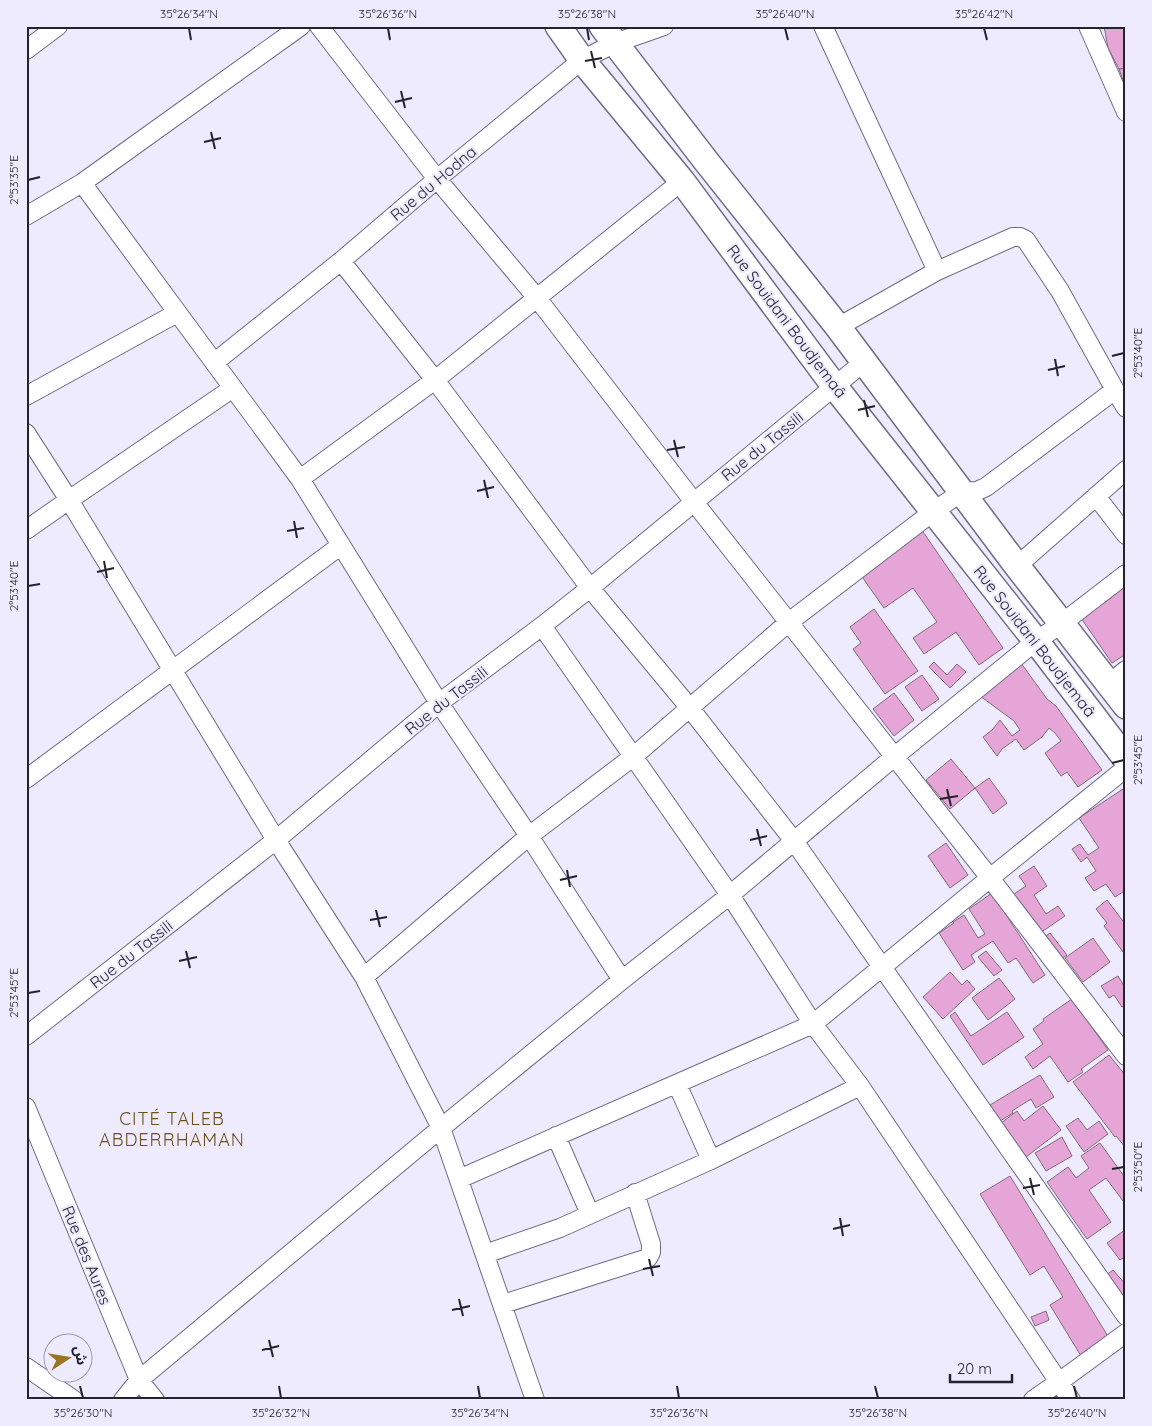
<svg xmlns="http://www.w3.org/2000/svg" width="1152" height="1426" font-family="Quicksand,'Noto Sans Arabic',sans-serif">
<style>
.building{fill:#e5a5d6;stroke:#846b7e}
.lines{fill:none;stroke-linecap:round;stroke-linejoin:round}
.minor-casing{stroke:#6f6b86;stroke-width:20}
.secondary-casing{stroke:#6f6b86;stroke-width:28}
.minor{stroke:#fff;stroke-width:18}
.secondary{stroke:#fff;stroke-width:25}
.ticks{fill:none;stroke:#24222d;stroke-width:2}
.labels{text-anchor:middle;stroke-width:4.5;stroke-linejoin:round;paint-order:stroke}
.street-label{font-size:16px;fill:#24222d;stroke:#eeebfe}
.neighbourhood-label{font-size:18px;letter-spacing:1px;fill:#6d511a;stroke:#eeebfe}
.neatline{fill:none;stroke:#24222d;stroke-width:2}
.ticks-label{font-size:12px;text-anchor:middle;fill:#24222d}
</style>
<rect width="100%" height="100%" fill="#eeebfe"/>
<path class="building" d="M 1104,26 L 1126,26 L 1126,68 L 1119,69 L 1108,48 Z
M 1126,68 L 1126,89 L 1119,69 Z
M 921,529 L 1003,648 L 979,665 L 956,632 L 924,654 L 913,638 L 937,622 L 913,588 L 884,608 L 860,574 Z
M 1126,580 L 1126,654 L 1112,663 L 1081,618 L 1112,597 L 1109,592 Z
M 874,609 L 918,671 L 885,694 L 853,649 L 861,643 L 850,627 Z
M 934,662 L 947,675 L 957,664 L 966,672 L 950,688 L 929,667 Z
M 1021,663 L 1047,699 L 1056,706 L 1102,770 L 1078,787 L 1067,772 L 1061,776 L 1045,753 L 1061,741 L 1055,733 L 1049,728 L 1042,737 L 1024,750 L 1016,739 L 1002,749 L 997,756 L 983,737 L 992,730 L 1000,720 L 1012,736 L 1020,730 L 1014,721 L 980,696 Z
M 922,675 L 939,699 L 922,711 L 905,687 Z
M 894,693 L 914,720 L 894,736 L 873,709 Z
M 951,759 L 975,788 L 950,809 L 926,780 Z
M 989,778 L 1007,803 L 993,814 L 975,788 Z
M 1123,789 L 1126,792 L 1126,890 L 1115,897 L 1106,884 L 1094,891 L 1085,878 L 1096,871 L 1087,857 L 1081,862 L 1072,849 L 1080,844 L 1088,855 L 1099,848 L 1079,818 Z
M 946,843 L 968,875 L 950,888 L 928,856 Z
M 1034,866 L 1047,886 L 1034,895 L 1046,914 L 1058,906 L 1065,916 L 1040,933 L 1014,894 L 1026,886 L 1019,876 Z
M 992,893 L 1045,975 L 1033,983 L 1016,958 L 1008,963 L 993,941 L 971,955 L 975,962 L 963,970 L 939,933 L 954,923 L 953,922 L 964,915 L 978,938 L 985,934 L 969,909 Z
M 1107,900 L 1126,925 L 1126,956 L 1104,926 L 1107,923 L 1096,909 Z
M 1050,933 L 1067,955 L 1060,960 L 1043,938 Z
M 1093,938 L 1110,962 L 1083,982 L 1065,958 Z
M 986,951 L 1002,970 L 994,976 L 978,957 Z
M 950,972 L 962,985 L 967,980 L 975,989 L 943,1019 L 923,997 Z
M 1118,976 L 1126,989 L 1126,1005 L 1122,1007 L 1114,995 L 1109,998 L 1101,986 Z
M 999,978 L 1015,999 L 988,1020 L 972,998 Z
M 1072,999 L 1108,1050 L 1081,1069 L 1083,1072 L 1068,1082 L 1050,1056 L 1033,1069 L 1025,1057 L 1043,1044 L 1033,1029 L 1044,1021 L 1043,1019 Z
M 955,1012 L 971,1036 L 1007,1012 L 1024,1037 L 983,1065 L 950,1016 Z
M 1109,1055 L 1126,1076 L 1126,1148 L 1116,1136 L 1115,1137 L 1073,1082 Z
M 1040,1075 L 1054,1097 L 1036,1108 L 1031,1099 L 1012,1111 L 1013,1113 L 1000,1121 L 990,1105 Z
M 1043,1106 L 1061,1130 L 1026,1157 L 1000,1124 L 1017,1111 L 1024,1121 Z
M 1078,1118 L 1087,1130 L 1099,1121 L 1108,1134 L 1084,1152 L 1066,1126 Z
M 1062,1137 L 1072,1156 L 1046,1171 L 1035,1153 Z
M 1100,1143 L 1126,1179 L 1126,1205 L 1106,1178 L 1089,1190 L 1111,1222 L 1087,1239 L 1047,1182 L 1068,1167 L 1076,1178 L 1089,1168 L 1081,1156 Z
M 1010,1176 L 1109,1338 L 1081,1356 L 1050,1305 L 1063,1297 L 1044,1266 L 1030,1275 L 980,1194 Z
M 1126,1229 L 1126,1256 L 1120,1260 L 1107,1243 Z
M 1113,1270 L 1126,1285 L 1126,1310 L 1101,1279 Z
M 1046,1311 L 1049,1320 L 1035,1326 L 1031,1317 Z"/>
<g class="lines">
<g class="minor-casing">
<path id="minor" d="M 319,26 L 437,179 L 537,298 L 694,502 L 990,878 L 1126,1056
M 823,26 L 937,271
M 1088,26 L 1126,112
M 26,50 L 58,26
M 82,183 L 300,479 L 439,703 L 529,836 L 622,980
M 26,216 L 82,183 L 301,26
M 341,261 L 435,380 L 590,588 L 689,707 L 794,841 L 1126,1316
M 215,362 L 341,261 L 437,179 L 582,60 L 615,43 L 664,26
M 1115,390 L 1126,408
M 26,396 L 177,313
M 26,433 L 69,500 L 276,840 L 364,977 L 441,1128 L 535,1400
M 300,479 L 435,380 L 682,181
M 1096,496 L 1126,535
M 26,530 L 69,500 L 233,388
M 1017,566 L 1126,470
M 542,626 L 730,895 L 813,1024 L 860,1086 L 1071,1400
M 1108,684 L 1126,670
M 26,779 L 340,546
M 364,977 L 529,836 L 634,756 L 789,622 L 934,511 L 962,492 L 977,491 L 986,487 L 1115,390 L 1060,291 L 1026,240 L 1020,237 L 1013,237 L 937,271 L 838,327
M 26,1036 L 276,840 L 439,703 L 542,626 L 590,588 L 864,362
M 677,1084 L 711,1160
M 26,1107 L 139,1380 L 155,1400
M 556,1136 L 590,1214
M 459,1179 L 813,1024 L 990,878 L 1126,768
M 485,1254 L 560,1228 L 711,1160 L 860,1086
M 503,1304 L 648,1258 L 651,1252 L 651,1244 L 635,1193
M 26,1367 L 74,1400
M 123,1400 L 139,1380 L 441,1128 L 622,980 L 730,895 L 894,757 L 1036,641 L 1061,624 L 1126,574
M 1033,1400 L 1059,1382 L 1126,1333"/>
</g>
<g class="secondary-casing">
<path id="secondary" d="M 558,26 L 582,60 L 682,181 L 835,387 L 1036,641 L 1126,759
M 602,26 L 706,161 L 838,327 L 1017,566 L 1126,706"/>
</g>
<use href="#minor" class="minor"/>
<use href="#secondary" class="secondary"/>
</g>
<path class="ticks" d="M 189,28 L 191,40M 388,28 L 390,40M 587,28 L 589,40M 785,28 L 788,40M 984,28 L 987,40M 591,51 L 595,68M 585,61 L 602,58M 401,91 L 405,108M 395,102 L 412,98M 211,132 L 215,149M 204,142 L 221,138M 28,180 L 40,177M 1112,356 L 1124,353M 1055,359 L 1058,376M 1048,370 L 1065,366M 864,400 L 868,417M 858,410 L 875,406M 674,440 L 678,457M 667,450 L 685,447M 484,480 L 488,498M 477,491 L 494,487M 294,521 L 297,538M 287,531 L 304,528M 104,561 L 107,578M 97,572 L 114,568M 28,586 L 40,584M 1112,763 L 1124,760M 947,789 L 951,806M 940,799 L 958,796M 757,829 L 761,846M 750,840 L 767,836M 567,870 L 570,887M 560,880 L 577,876M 376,910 L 380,927M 370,920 L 387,917M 186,951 L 190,968M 179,961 L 197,957M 28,993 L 40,991M 1112,1169 L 1124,1167M 1030,1178 L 1034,1195M 1023,1188 L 1040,1185M 840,1218 L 843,1236M 833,1229 L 850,1225M 649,1259 L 653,1276M 643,1269 L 660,1266M 459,1299 L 463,1316M 452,1310 L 470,1306M 269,1340 L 273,1357M 262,1350 L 279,1346M 80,1386 L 83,1398M 279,1386 L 281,1398M 478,1386 L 480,1398M 677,1386 L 679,1398M 875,1386 L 878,1398M 1074,1386 L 1077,1398"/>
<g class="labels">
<g class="street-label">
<text transform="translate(433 183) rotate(-40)" y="6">Rue du Hodna</text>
<text transform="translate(787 321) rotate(53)" y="6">Rue Souidani Boudjemaâ</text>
<text transform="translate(762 446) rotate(-39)" y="6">Rue du Tassili</text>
<text transform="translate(1035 641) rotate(52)" y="6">Rue Souidani Boudjemaâ</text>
<text transform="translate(446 700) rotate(-38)" y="6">Rue du Tassili</text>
<text transform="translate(131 954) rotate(-38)" y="6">Rue du Tassili</text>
<text transform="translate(87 1255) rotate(68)" y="6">Rue des Aures</text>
</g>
<g class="neighbourhood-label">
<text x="172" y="1125">CITÉ TALEB<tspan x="172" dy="21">ABDERRHAMAN</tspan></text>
</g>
</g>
<rect width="1152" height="1426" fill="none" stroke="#eeebfe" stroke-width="55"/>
<g transform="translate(68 1358) rotate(78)"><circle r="24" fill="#eeebfe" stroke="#9d9baa"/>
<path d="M0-4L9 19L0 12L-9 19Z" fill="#9b7421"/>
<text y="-8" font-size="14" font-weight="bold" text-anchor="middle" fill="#24222d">ش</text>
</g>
<path d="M950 1374v8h62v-8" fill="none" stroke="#24222d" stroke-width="2.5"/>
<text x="957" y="1374" font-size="15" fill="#24222d" stroke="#eeebfe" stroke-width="4" paint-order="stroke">20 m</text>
<rect x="28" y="28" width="1096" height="1370" class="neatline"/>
<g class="ticks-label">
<text x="189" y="18">35°26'34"N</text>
<text x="388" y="18">35°26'36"N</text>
<text x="587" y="18">35°26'38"N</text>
<text x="785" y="18">35°26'40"N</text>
<text x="984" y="18">35°26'42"N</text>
<text transform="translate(14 180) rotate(-90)" y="4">2°53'35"E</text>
<text transform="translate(1138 353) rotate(-90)" y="4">2°53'40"E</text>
<text transform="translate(14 586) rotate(-90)" y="4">2°53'40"E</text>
<text transform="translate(1138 760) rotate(-90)" y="4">2°53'45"E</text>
<text transform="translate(14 993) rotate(-90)" y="4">2°53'45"E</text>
<text transform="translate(1138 1167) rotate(-90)" y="4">2°53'50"E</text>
<text x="83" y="1417">35°26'30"N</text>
<text x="281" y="1417">35°26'32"N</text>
<text x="480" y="1417">35°26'34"N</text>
<text x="679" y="1417">35°26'36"N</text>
<text x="878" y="1417">35°26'38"N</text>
<text x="1077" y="1417">35°26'40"N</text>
</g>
</svg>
